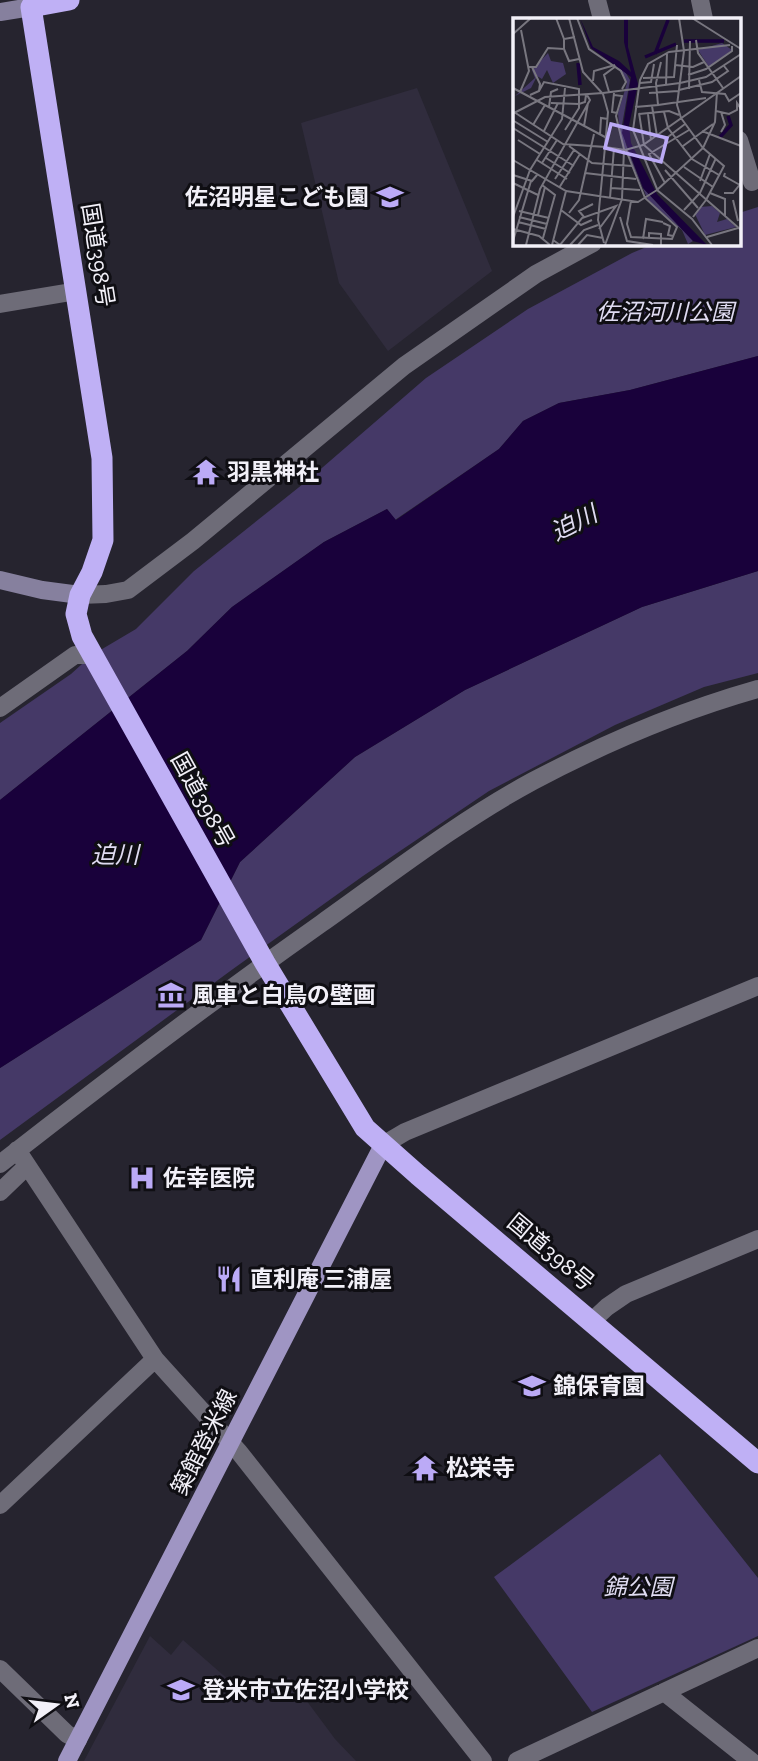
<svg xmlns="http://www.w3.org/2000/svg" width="758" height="1761" font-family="'Zilla Slab','Noto Sans JP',serif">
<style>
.built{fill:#302c3d}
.green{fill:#453967}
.water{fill:#19013b}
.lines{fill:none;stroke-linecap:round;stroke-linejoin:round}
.street{stroke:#6e6c78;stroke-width:18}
.secondary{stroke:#86809e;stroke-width:18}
.primary{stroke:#9f95c3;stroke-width:18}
.highway{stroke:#bfb0f5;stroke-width:21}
.labels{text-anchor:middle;stroke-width:6;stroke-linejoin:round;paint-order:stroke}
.poi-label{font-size:23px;font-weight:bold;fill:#f2f0f8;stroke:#0f0e13;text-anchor:start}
.street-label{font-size:23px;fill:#f2f0f8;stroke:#0f0e13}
.park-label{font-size:23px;font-style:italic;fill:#e0dcf2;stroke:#0f0e13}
.water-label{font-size:24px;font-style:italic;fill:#dfdbf1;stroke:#0f0e13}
.inset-river{fill:none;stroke:#19013b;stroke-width:3.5}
.inset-road{fill:none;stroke:#78767f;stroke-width:2}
.view{fill:#bbaaf6;fill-opacity:0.15;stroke:#bbaaf6;stroke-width:3.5}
.inset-edge{fill:none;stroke:#f2f0f8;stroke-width:3.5}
</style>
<rect width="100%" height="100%" fill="#26242f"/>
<path class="built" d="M 417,88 L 492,271 L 388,351 L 339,283 L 301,123 Z
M 150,1636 L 171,1655 L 183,1640 L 254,1702 L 289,1677 L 335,1739 L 356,1761 L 84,1761 Z"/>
<path class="green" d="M 758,207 L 758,356 L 630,390 L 559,403 L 523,421 L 499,449 L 395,520 L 387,509 L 324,542 L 232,607 L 187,651 L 0,800 L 0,723 L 71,674 L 92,655 L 136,629 L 194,571 L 308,480 L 426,378 L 528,309 L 632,253 L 656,243 L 739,243 L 739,213 Z
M 758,571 L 758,673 L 704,687 L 615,725 L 489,791 L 363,876 L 233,969 L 0,1140 L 0,1068 L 201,940 L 240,862 L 355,757 L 465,690 L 642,607 Z
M 660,1454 L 758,1578 L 758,1636 L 592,1712 L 494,1577 Z"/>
<path class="water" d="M 758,356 L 758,571 L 642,607 L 465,690 L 355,757 L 240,862 L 201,940 L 0,1068 L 0,800 L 187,651 L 232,607 L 324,542 L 387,509 L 396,520 L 499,449 L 523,421 L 559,403 L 630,390 Z"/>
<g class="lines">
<path class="street" d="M 597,0 L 602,19
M 700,0 L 704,19
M 739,140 L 752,182
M 0,304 L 77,291
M 80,595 L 106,594 L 128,590 L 193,541 L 404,366 L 536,274 L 593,243
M 0,708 L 75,655 L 92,655
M 383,1145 L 405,1132 L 758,986
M 17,1150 L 155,1359
M 0,1164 C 106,1081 213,1000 322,923 C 391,874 459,821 533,781 C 605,743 680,711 758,689
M 0,1192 L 27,1166
M 592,1321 L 607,1307 L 626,1294 L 758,1239
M 0,1505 L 155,1359 L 239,1452 L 483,1761
M 0,1669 L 67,1734 L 78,1740
M 664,1692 L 751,1761
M 517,1761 L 758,1648"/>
<path class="secondary" d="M 0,12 L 31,7 L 30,0
M 0,580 L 42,590 L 80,595"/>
<path class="primary" d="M 67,1761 L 383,1145"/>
<path class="highway" d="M 69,0 L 31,7 L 102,458 L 103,540 L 92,572 L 80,595 L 76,614 L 82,636 L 265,963 L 365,1128 L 418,1175 L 758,1463"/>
</g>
<defs>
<g id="school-bare" transform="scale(2.1)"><path d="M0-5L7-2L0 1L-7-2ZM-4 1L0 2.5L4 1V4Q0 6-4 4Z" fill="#bbaaf6" stroke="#0f0e13" stroke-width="2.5" paint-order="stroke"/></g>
<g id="temple-bare" transform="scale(2.1)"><path d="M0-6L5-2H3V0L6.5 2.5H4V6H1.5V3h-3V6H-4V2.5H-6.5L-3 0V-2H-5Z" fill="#bbaaf6" stroke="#0f0e13" stroke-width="2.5" paint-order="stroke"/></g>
<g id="museum-bare" transform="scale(2.1)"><path d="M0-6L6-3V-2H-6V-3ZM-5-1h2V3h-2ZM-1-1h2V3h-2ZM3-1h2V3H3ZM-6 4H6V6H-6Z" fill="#bbaaf6" stroke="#0f0e13" stroke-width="2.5" paint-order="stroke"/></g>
<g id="hospital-bare" transform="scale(2.1)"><path d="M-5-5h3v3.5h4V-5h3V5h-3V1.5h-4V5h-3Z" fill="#bbaaf6" stroke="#0f0e13" stroke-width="2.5" paint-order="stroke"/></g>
<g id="restaurant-bare" transform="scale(2.1)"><path d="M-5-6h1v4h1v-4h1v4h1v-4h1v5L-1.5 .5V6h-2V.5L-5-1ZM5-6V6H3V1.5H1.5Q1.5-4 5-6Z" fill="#bbaaf6" stroke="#0f0e13" stroke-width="2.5" paint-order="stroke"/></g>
</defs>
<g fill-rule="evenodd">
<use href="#school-bare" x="390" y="197"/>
<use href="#temple-bare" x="206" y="472"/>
<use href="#museum-bare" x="171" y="995"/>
<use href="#hospital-bare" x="142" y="1178"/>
<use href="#restaurant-bare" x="229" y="1279"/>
<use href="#school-bare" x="532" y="1386"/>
<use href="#temple-bare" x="425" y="1468"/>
<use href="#school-bare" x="181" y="1690"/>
</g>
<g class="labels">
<g class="poi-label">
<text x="369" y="205" text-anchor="end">佐沼明星こども園</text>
<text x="227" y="480">羽黒神社</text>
<text x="192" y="1003">風車と白鳥の壁画</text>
<text x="163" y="1186">佐幸医院</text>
<text x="250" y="1287">直利庵 三浦屋</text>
<text x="553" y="1394">錦保育園</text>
<text x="446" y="1476">松栄寺</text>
<text x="202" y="1698">登米市立佐沼小学校</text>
</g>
<g class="street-label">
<text transform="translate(98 255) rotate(81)" y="8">国道398号</text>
<text transform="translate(203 800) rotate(61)" y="8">国道398号</text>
<text transform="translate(551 1252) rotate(40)" y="8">国道398号</text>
<text transform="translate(204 1442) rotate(-63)" y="8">築館登米線</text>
</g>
<g class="park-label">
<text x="665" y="320">佐沼河川公園</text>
<text x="638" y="1595">錦公園</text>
</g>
<g class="water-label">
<text transform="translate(574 523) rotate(-27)" y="8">迫川</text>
<text x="115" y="863">迫川</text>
</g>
</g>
<g transform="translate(513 18)">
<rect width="228" height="228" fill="#26242f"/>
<path d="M 209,25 L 219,32 L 196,49 L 185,32 ZM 35,35 L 38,43 L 50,45 L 53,56 L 40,65 L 34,52 L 29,61 L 24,58 L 18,70 L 2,78 L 22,60 L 19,52 ZM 103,47 L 110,50 L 117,62 L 109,107 L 113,127 L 130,170 L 180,223 L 175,226 L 169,212 L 135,182 L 107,119 L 105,95 L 114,65 ZM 199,188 L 207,195 L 204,204 L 214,201 L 223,209 L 192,217 L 182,196 L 187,189 Z" fill="#453967"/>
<path d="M 67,0 L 80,29 L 106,43 L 118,54 L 111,24 L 111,0 L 115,0 L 115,29 L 125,66 L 116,107 L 118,125 L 144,176 L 194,227 L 180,223 L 130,170 L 109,115 L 118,59 L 78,30 Z" fill="#19013b"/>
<path class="inset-river" d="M 171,23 L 211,23M 142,36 L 155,2M 132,39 L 163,26M 65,45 L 67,67M 207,119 L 218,107 L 215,98"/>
<path class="inset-road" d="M 43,0 L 51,21M 56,0 L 70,54 L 90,76 L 95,94 L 92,129 L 112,132 L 130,127 L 228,58M 64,0 L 76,31 L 108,53 L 113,64 L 109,71M 166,0 L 171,33 L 164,87 L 168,100M 179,0 L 228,31M 0,16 L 18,0M 183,22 L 185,35 L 210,70M 51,31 L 56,43 L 66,41M 162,47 L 180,49 L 191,44M 15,49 L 23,49 L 35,30 L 51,31 L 51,21 L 62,19M 175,57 L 193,51 L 219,33 L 219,28M 130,60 L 161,59 L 164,27M 186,62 L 189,74 L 212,76 L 216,83 L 228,75M 80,63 L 81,53 L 102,47M 127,65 L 138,64 L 141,46M 167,65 L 193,59 L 228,36M 153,67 L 154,35M 0,70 L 92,119M 176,71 L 177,23M 166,72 L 199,64 L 215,53 L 211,48M 26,73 L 31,64 L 66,71 L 66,90 L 52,112M 7,74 L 16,53 L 8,12M 96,74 L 91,57 L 103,48M 90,75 L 167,65M 101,75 L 99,94 L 104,95M 136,75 L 165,73M 17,77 L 26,73 L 27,66 L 19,49M 101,77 L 109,78 L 103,98 L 111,131 L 109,181M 38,85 L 66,86 L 72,84 L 73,77M 145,87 L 193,80M 139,88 L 144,118M 36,89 L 38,74 L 45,71M 122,89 L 145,87 L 143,65 L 148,44M 203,93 L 216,96 L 224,92 L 224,85 L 228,91M 1,94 L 50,126 L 92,129 L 85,202 L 91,225M 151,94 L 155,110 L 179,141 L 206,157M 208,94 L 212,107 L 208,114M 1,95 L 32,79 L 90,75M 126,95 L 131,127M 126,96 L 156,93 L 166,97M 135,96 L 138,122M 168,100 L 190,130 L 211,148 L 193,182M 1,103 L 35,124M 20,107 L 32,87M 71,108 L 75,85M 0,110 L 61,148M 31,113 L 45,85M 189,113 L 228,128M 87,117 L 88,100 L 95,101M 5,122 L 27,136M 151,122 L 172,106M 131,127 L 228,212M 56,128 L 79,145 L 119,148M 170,128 L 200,106M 113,132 L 132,180 L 164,209 L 159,221 L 118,219 L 114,206 L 118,183M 33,140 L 57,155M 0,142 L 53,173 L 125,184 L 144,172M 24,142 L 54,161M 29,145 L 44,122M 171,149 L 200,169M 17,152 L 49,101 L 52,70M 152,152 L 185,190M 72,155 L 123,161M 212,155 L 211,158 L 227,167M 0,157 L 19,163 L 24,157M 42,161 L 61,132M 187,163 L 197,136M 0,165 L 25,177M 152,165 L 136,136 L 176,112M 29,167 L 42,177 L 30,220M 46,170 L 67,136M 98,170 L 127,172M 144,171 L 120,112 L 127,62 L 135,46 L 156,34 L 217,27M 197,175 L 212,181 L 212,198M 211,175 L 220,175 L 228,165M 97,180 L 101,130M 220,182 L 225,203M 48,192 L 68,207 L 79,202M 171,192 L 187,175 L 203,140M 6,193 L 36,200M 56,195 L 66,182 L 81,116M 25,197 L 32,169M 0,199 L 17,152M 6,199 L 34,206M 71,199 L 66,193 L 80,186M 107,199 L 114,223 L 140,227M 180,199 L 193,182M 5,204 L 33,211M 150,205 L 157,208 L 155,217 L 160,218M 0,211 L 26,218 L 37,227M 194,219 L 225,210M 130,221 L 133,201 L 150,204M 136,221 L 136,215 L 148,216 L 148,227M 40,222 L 47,227 L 69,200 L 103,188 L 86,211M 0,223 L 18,163M 13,227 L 27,171 L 77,82 L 74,77M 39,227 L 53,173M 57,227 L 71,212 L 85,207M 65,227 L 74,217 L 90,220M 92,227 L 109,181M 199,227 L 179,201 L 144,172 L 190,130 L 202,104 L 204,74"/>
<path class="view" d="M 98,106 L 154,120 L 148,144 L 92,130 Z"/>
<rect width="228" height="228" class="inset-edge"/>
</g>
<g transform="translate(56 1705) rotate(76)" stroke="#0f0e13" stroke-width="5" paint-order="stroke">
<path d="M0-5L12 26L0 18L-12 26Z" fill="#f2f0f8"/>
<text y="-10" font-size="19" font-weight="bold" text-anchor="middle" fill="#f2f0f8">N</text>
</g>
</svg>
